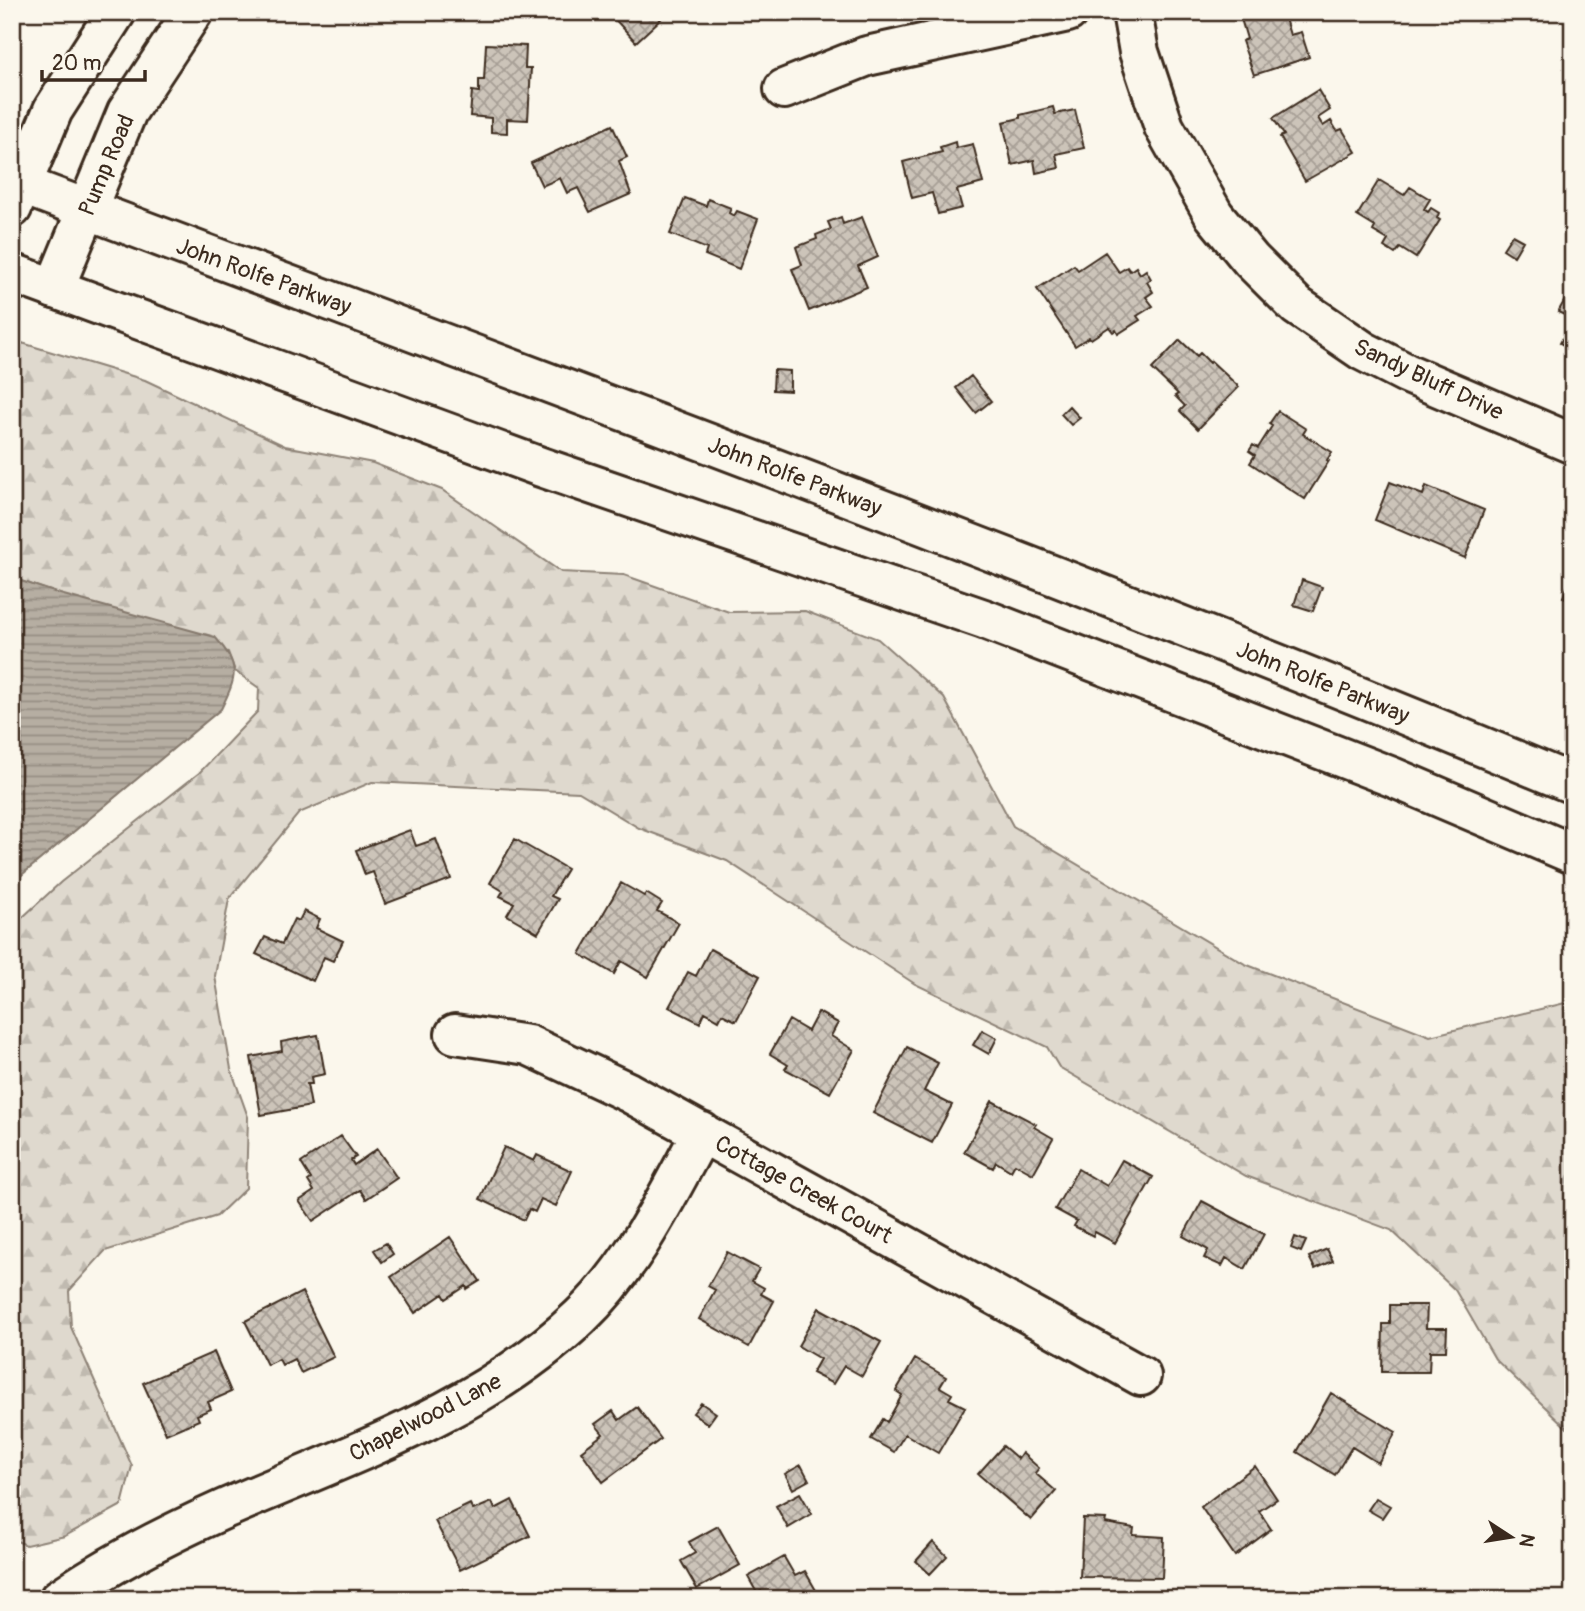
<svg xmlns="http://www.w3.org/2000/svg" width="1585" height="1611" font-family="Pangolin,sans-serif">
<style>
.forest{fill:url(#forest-firs);stroke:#8d8276;stroke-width:2}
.water{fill:url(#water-rules);stroke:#85796d;stroke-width:2}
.building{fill:url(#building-cross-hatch);stroke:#3b2a1e;stroke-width:2}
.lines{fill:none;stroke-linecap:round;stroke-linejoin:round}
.street-casing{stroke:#3b2a1e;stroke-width:44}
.secondary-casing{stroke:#3b2a1e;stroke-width:44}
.primary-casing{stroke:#3b2a1e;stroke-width:44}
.street{stroke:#fbf7ec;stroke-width:38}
.secondary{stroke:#fbf7ec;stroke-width:38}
.primary{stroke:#fbf7ec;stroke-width:38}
.labels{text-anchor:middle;stroke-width:5;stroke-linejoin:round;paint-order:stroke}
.street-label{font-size:23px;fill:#3b2a1e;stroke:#fbf7ec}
</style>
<defs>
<pattern id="forest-firs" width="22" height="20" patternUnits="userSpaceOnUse" patternTransform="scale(1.75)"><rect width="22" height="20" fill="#dfd9ce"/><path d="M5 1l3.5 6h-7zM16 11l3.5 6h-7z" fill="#c0bab0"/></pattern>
<pattern id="water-rules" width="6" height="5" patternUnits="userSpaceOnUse" patternTransform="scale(1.75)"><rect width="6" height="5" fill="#b6aea2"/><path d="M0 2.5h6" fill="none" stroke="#958e83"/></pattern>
<pattern id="building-cross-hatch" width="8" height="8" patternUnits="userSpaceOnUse" patternTransform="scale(1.75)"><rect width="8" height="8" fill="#ccc4b9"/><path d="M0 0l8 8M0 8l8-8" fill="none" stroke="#a79f96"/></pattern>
</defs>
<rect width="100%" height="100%" fill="#fbf7ec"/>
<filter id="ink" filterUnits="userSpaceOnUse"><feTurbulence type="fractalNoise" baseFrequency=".0143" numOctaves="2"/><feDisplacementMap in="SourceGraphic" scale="14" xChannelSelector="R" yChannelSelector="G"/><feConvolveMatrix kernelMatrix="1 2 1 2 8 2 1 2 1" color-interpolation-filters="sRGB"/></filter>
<g filter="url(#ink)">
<path class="forest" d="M 12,340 L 145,380 L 285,446 L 373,463 L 442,490 L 561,572 L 624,575 L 729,612 L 805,611 L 878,639 L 944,698 L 1013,826 L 1245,964 L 1430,1036 L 1573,1001 L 1573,1429 L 1567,1428 L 1495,1359 L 1455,1290 L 1391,1230 L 1246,1176 L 1059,1067 L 1047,1047 L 915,984 L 727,861 L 639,828 L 579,792 L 372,782 L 299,813 L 229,899 L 215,976 L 231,1069 L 248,1117 L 246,1188 L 217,1216 L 105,1251 L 69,1291 L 71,1327 L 132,1466 L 122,1505 L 65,1536 L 26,1545 L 12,1539 L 12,927 L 61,882 L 199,773 L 258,711 L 259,688 L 235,671 L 228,652 L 12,578 Z"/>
<path class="water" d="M 12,578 L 60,594 L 215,637 C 241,667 237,676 221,709 L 12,883 Z"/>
<path class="building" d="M 654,12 L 661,19 L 636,42 L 609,13 Z
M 1239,12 L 1283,12 L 1290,35 L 1301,32 L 1309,57 L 1254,75 L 1242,41 L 1247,39 Z
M 486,44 L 526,46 L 525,68 L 531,68 L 528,120 L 507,119 L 507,133 L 491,132 L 491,118 L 470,116 L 472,91 L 479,92 L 479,80 L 484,80 Z
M 1318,90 L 1330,110 L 1318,118 L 1323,126 L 1331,121 L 1337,131 L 1342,129 L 1356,152 L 1305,181 L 1280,137 L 1284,135 L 1273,118 Z
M 1053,107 L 1055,114 L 1075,110 L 1084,148 L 1056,154 L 1059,168 L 1036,173 L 1034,160 L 1012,165 L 1003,122 L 1020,118 L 1020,115 Z
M 612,125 L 627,157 L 619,161 L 631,194 L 590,212 L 578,188 L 567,193 L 560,178 L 542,186 L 531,163 Z
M 955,142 L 956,148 L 973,144 L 983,183 L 957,190 L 962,208 L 938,214 L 932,193 L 912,198 L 903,162 L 942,152 L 940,147 Z
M 1379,180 L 1404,195 L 1410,187 L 1430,199 L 1424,209 L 1428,212 L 1431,208 L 1439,213 L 1437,218 L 1440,220 L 1416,258 L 1400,248 L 1395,254 L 1384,247 L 1388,240 L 1373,231 L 1375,227 L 1357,216 Z
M 685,198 L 706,206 L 708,199 L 731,208 L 729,213 L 734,216 L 737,211 L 758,219 L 739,269 L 705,255 L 707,249 L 670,234 Z
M 841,217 L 843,224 L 862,217 L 878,257 L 858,266 L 867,287 L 809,311 L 792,269 L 802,265 L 796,247 L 817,239 L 816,235 L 831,229 L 828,222 Z
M 1512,235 L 1523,241 L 1514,256 L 1503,249 Z
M 1105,252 L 1119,272 L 1127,267 L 1130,271 L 1136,267 L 1140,274 L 1146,270 L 1151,279 L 1147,282 L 1153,292 L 1146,297 L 1153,306 L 1137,316 L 1140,320 L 1118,334 L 1116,330 L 1113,332 L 1109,327 L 1091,339 L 1089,337 L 1075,346 L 1037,289 L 1074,265 L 1078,270 Z
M 1566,298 L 1573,301 L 1573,350 L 1560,343 L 1573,319 L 1558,312 Z
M 1180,340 L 1197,356 L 1200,353 L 1210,363 L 1211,361 L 1239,387 L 1198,429 L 1180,411 L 1185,406 L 1175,396 L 1178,394 L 1152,369 Z
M 774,370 L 790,371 L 790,391 L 773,390 Z
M 971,376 L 991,401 L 976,413 L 956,388 Z
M 1069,406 L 1080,418 L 1071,425 L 1061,414 Z
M 1278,411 L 1306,429 L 1303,434 L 1332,452 L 1327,460 L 1329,461 L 1305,499 L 1250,463 L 1255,455 L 1249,451 L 1253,445 L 1258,448 L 1272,426 L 1269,424 Z
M 1390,482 L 1423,495 L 1426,486 L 1484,510 L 1465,558 L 1375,520 Z
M 1573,574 L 1573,601 L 1563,597 Z
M 1302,580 L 1322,587 L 1313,611 L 1294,605 Z
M 410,830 L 416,846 L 436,839 L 451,879 L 385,904 L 373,872 L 365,875 L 356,850 Z
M 515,839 L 567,869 L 551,896 L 558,899 L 538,933 L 507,915 L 514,903 L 500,896 L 503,891 L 490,883 Z
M 621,883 L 644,896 L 646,893 L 662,903 L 657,911 L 679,923 L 648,977 L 621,961 L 614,974 L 580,954 Z
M 304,911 L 320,919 L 316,928 L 343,941 L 333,961 L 324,957 L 313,981 L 256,954 L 265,937 L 282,944 L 294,919 L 299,921 Z
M 710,949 L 760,976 L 736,1021 L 722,1014 L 719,1020 L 705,1012 L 700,1023 L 669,1007 L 688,972 L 696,976 Z
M 818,1012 L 838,1023 L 831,1036 L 854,1050 L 830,1093 L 785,1069 L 788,1065 L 770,1054 L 789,1020 L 808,1031 Z
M 982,1030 L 997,1038 L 989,1054 L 973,1045 Z
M 318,1035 L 325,1074 L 311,1077 L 312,1084 L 307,1084 L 311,1106 L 261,1115 L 251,1057 L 282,1051 L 281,1042 Z
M 907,1047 L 938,1063 L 924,1091 L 952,1105 L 932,1143 L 873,1113 Z
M 992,1101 L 1036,1124 L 1034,1127 L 1053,1138 L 1033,1174 L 1015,1164 L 1011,1171 L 996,1162 L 993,1168 L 964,1152 Z
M 341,1136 L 356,1157 L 351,1160 L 354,1165 L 377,1149 L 397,1178 L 366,1199 L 360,1190 L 313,1221 L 299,1201 L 314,1191 L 308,1181 L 311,1179 L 301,1163 Z
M 504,1147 L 534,1161 L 537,1155 L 572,1171 L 556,1206 L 541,1199 L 535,1212 L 529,1209 L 524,1220 L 480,1199 Z
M 1122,1160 L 1153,1177 L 1115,1243 L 1095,1232 L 1093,1236 L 1074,1226 L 1077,1221 L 1055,1209 L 1078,1169 L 1107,1186 Z
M 1202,1201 L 1264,1234 L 1245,1269 L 1226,1258 L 1222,1266 L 1204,1258 L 1208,1250 L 1183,1236 Z
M 450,1237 L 480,1281 L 467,1289 L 466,1286 L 446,1299 L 443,1294 L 415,1313 L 391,1277 Z
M 1295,1237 L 1306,1241 L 1301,1252 L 1291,1248 Z
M 386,1243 L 393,1254 L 382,1262 L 374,1250 Z
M 1327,1249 L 1333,1261 L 1315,1269 L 1309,1257 Z
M 727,1252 L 759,1269 L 752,1281 L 764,1288 L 761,1294 L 774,1301 L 749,1347 L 699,1319 L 715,1290 L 708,1286 Z
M 302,1292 L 334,1357 L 301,1373 L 294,1359 L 282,1365 L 279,1359 L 267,1365 L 245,1321 Z
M 1390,1305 L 1427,1305 L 1426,1328 L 1447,1328 L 1446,1351 L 1430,1351 L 1429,1372 L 1382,1372 L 1383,1324 L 1390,1324 Z
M 819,1308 L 881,1342 L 862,1376 L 844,1366 L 833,1384 L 812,1373 L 820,1359 L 798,1346 Z
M 214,1352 L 231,1392 L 208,1402 L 211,1409 L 197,1415 L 199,1420 L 166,1434 L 143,1383 Z
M 915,1359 L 946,1377 L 940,1387 L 952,1394 L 949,1399 L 965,1407 L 938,1453 L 905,1434 L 894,1452 L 871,1439 L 883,1419 L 887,1422 L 902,1395 L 896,1391 Z
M 1331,1393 L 1396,1432 L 1378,1463 L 1352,1447 L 1335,1475 L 1297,1452 Z
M 701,1403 L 716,1413 L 708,1424 L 693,1413 Z
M 637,1407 L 661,1439 L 603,1482 L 581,1451 L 603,1434 L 595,1424 L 613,1411 L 619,1420 Z
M 1003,1446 L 1018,1459 L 1022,1453 L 1039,1468 L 1035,1473 L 1056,1491 L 1031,1520 L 978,1474 Z
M 801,1465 L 809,1480 L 793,1489 L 785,1474 Z
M 1255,1466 L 1277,1499 L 1259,1511 L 1271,1529 L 1235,1556 L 1201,1507 Z
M 800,1493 L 812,1514 L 788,1528 L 776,1506 Z
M 1376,1498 L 1390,1506 L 1382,1518 L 1368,1510 Z
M 512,1500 L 530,1536 L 460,1570 L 435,1521 L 470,1504 L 473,1510 L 492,1502 L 495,1509 Z
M 1083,1518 L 1106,1519 L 1105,1523 L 1134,1528 L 1133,1535 L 1164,1537 L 1162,1578 L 1080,1577 Z
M 718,1526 L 740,1565 L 697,1589 L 681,1561 L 695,1553 L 689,1542 Z
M 933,1542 L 947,1556 L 930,1574 L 916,1561 Z
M 784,1557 L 795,1576 L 805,1571 L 821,1599 L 765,1599 L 761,1591 L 757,1593 L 748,1577 Z"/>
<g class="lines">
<g class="street-casing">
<path id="street" d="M 1132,12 L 1139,52 L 1164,127 L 1214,215 L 1251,260 L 1297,306 L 1363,351 L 1406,373 L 1573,444
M 784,89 L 867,56 L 1068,12
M 455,1034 L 528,1045 L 628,1092 L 1141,1376
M 59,1599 C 110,1564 166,1535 222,1510 C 347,1455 479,1413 580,1317 C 634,1266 666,1197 702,1132"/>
</g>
<g class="secondary-casing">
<path id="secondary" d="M 12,208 L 53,110 L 116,12
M 54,289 L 127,112 L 193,12"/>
</g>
<g class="primary-casing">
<path id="primary" d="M 12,181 C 534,378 1058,570 1573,784
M 12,273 L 541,467 L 984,619 L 1392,777 L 1573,854"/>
</g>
<use href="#street" class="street"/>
<use href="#secondary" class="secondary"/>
<use href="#primary" class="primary"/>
</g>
</g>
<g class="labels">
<g class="street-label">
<text transform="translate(106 165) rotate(-67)" y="8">Pump Road</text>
<text transform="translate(264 276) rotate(20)" y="8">John Rolfe Parkway</text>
<text transform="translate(1429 379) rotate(25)" y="8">Sandy Bluff Drive</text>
<text transform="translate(795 476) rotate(21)" y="8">John Rolfe Parkway</text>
<text transform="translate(1323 682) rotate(22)" y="8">John Rolfe Parkway</text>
<text transform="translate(804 1189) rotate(29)" y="8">Cottage Creek Court</text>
<text transform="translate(425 1417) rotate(-27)" y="8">Chapelwood Lane</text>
</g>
</g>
<rect width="1585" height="1611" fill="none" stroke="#fbf7ec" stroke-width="42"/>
<rect x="21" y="21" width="1543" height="1569" fill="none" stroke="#3b2a1e" stroke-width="2.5" filter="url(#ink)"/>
<g transform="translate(1511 1537) rotate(102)" stroke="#fbf7ec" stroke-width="5" paint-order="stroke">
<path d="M0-5L12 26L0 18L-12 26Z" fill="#3b2a1e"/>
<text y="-10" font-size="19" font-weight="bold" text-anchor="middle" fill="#3b2a1e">N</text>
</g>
<path d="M42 70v10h103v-10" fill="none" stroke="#3b2a1e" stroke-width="3.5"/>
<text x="52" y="70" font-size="21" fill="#3b2a1e" stroke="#fbf7ec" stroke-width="5" paint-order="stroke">20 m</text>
</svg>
